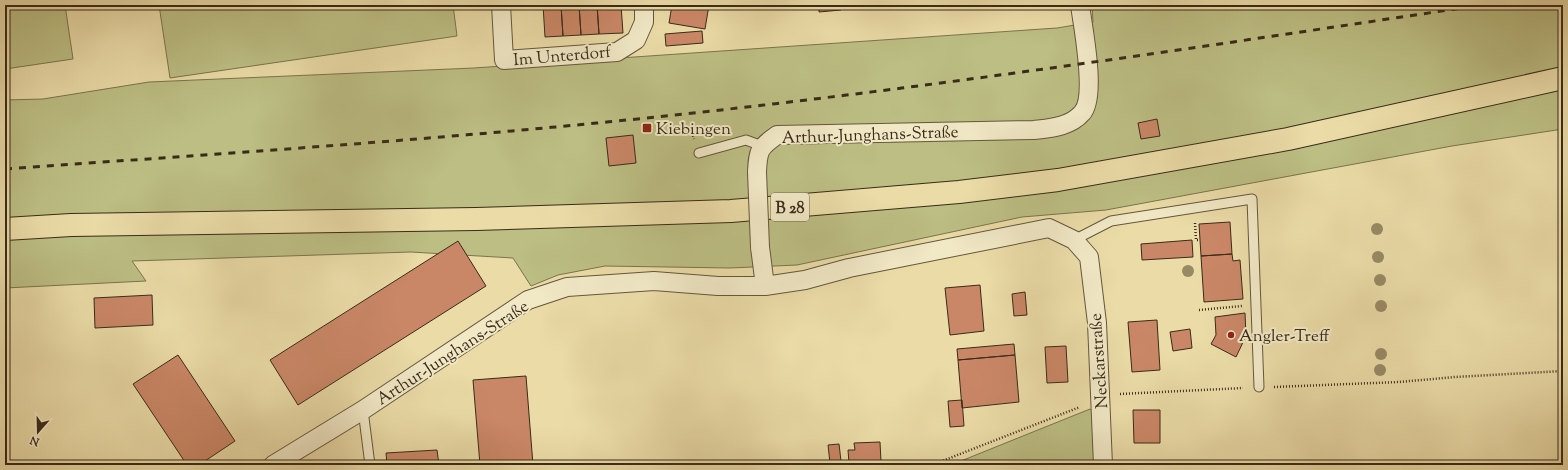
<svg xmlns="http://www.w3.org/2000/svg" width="1568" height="470" font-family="'Sorts Mill Goudy',serif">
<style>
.green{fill:#bcbe83;stroke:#7a744e}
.building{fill:#ca8767;stroke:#392b19}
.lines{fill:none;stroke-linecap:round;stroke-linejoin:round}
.service-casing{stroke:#65573c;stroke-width:11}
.minor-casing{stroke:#65573c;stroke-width:20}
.primary-casing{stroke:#392b19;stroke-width:24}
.path{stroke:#392b19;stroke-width:2.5;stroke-dasharray:1 2;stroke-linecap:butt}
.service{stroke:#f1e8c6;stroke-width:9}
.minor{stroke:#f1e8c6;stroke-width:18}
.primary{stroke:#eadba7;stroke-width:22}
.rail{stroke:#392b19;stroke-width:3;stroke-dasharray:7 7;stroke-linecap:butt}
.minor-bridge-casing{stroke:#65573c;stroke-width:20;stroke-linecap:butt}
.minor-bridge{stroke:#f1e8c6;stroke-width:18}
.tree{fill:#978a64}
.poi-dot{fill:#8f2418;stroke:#f1e8c6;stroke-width:1.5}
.labels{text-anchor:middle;stroke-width:4;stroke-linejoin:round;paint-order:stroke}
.shield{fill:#f1e8c6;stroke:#70644d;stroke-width:1}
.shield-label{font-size:16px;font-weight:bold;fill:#392b19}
.street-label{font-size:17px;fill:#392b19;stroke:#f1e8c6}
.poi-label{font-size:17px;fill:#392b19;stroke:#f1e8c6;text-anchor:start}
</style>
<rect width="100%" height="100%" fill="#eadba7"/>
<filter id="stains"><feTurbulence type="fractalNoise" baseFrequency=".005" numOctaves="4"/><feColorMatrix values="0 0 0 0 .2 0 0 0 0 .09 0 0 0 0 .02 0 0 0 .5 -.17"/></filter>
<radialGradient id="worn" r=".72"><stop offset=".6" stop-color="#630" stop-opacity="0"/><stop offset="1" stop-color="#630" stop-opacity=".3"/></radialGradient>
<path class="green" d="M 5,5 L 65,5 L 73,59 L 5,69 Z
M 159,5 L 453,5 L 457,36 L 170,78 Z
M 1092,5 L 1563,5 L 1563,129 L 1452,146 L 1106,210 L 1022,217 L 797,265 L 730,268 L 605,266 L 558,275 L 531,286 L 513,258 L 411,252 L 132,261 L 146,281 L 5,288 L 5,100 L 43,99 L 149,82 L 474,68 L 1057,28 L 1093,22 Z
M 1090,409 L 1095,413 L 1097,465 L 951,465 Z"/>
<path class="building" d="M 543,5 L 561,5 L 563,36 L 545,37 Z
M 561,5 L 579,5 L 581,35 L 563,36 Z
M 579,5 L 597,5 L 599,34 L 581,35 Z
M 597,5 L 621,5 L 623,33 L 599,34 Z
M 672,5 L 709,5 L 705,29 L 669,23 Z
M 819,5 L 840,5 L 841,10 L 819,12 Z
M 702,31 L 703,43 L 666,46 L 665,34 Z
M 1157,119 L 1160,136 L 1141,139 L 1138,123 Z
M 633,135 L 636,163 L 609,166 L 606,138 Z
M 1230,222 L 1232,254 L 1201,256 L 1199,224 Z
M 1192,240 L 1193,257 L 1142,260 L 1141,244 Z
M 458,241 L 486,286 L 298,405 L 270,360 Z
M 1232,254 L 1233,261 L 1240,260 L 1243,299 L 1204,302 L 1201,256 Z
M 980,285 L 984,331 L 950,335 L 945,288 Z
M 1025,292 L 1027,315 L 1014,316 L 1012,294 Z
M 152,295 L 153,325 L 95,328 L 94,298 Z
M 1245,313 L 1246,336 L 1236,357 L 1211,344 L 1216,335 L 1215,317 Z
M 1157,320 L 1160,370 L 1132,372 L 1128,322 Z
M 1190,329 L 1192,348 L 1173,351 L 1170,332 Z
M 1014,344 L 1015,355 L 958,360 L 957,349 Z
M 1066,346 L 1068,382 L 1047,383 L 1045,347 Z
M 178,355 L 235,441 L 199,465 L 187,465 L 133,384 Z
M 1015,355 L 1019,402 L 962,408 L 958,360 Z
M 526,376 L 533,465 L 480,465 L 473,380 Z
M 962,400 L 964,426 L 950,427 L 948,401 Z
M 1133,410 L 1160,410 L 1160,443 L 1134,443 Z
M 880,442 L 881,462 L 849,463 L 848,450 L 855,450 L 854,443 Z
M 839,444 L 841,461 L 830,463 L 828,445 Z
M 437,450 L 439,465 L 387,465 L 386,453 Z"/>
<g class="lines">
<g class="service-casing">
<path id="service" d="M 699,153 L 746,140 L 762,146
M 1074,240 L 1111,221 L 1252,199 L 1259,387
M 363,410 L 370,465"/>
</g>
<g class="minor-casing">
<path id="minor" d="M 501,5 L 504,60 L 617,52 L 636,40 L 644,22 L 644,5
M 757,172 C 758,150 759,148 777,135 L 1034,130 C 1050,128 1070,127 1082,113 C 1097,97 1083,28 1080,5
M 760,247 L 765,286
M 273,465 L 363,410 L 528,300 L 567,287 L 654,281 L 718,286 L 765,286 L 805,280 L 849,268 L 1049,228 L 1074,240 L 1089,257 L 1097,323 L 1103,465"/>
</g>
<g class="primary-casing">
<path id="primary" d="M 5,229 L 71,225 L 476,219 L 731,211 L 959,192 L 1058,180 L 1288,139 L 1563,78"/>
</g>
<path class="path" d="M 691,130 L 694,139
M 1195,223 L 1196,240 L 1200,240
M 1199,310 L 1242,306
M 1274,387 L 1399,382 L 1455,377 L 1563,371
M 1120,394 L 1243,388
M 932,465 L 1080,407"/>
<use href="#service" class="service"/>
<use href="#minor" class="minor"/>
<use href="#primary" class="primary"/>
<path class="rail" d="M 5,169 C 228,153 452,139 675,115 C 945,86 1213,45 1482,5"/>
<g class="minor-bridge-casing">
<path id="minor-bridge" d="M 757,172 L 760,247"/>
</g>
<use href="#minor-bridge" class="minor-bridge"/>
</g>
<g class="tree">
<circle cx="1377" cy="229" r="6"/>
<circle cx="1378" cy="257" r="6"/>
<circle cx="1188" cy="271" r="6"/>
<circle cx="1380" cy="280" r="6"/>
<circle cx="1381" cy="306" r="6"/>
<circle cx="1381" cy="354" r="6"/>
<circle cx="1380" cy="370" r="6"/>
</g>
<g class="poi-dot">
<rect x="642" y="123" width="10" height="10" rx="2"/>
<circle cx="1231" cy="335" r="4"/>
</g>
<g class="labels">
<rect class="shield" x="771" y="193" width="38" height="28" rx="3"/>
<g class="shield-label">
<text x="790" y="213">B 28</text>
</g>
<g class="street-label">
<text transform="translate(562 55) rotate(-5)" y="6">Im Unterdorf</text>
<text transform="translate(870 134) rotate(-2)" y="6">Arthur-Junghans-Straße</text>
<text transform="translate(452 352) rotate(-33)" y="6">Arthur-Junghans-Straße</text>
<text transform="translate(1098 361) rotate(-94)" y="6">Neckarstraße</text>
</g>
<g class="poi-label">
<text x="656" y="134">Kiebingen</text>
<text x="1239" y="341">Angler-Treff</text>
</g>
</g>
<rect width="1568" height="470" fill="none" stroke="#eadba7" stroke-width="20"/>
<rect x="6" y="6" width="1556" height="458" fill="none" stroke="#392b19" stroke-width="2"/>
<rect x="10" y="10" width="1548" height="450" fill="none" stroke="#392b19"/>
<g transform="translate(38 432) rotate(200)" stroke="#f1e8c6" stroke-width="3" paint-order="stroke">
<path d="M0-3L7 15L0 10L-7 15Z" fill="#392b19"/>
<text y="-6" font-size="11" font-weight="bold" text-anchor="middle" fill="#392b19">N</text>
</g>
<rect width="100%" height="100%" filter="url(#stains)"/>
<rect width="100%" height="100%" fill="url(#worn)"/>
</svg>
